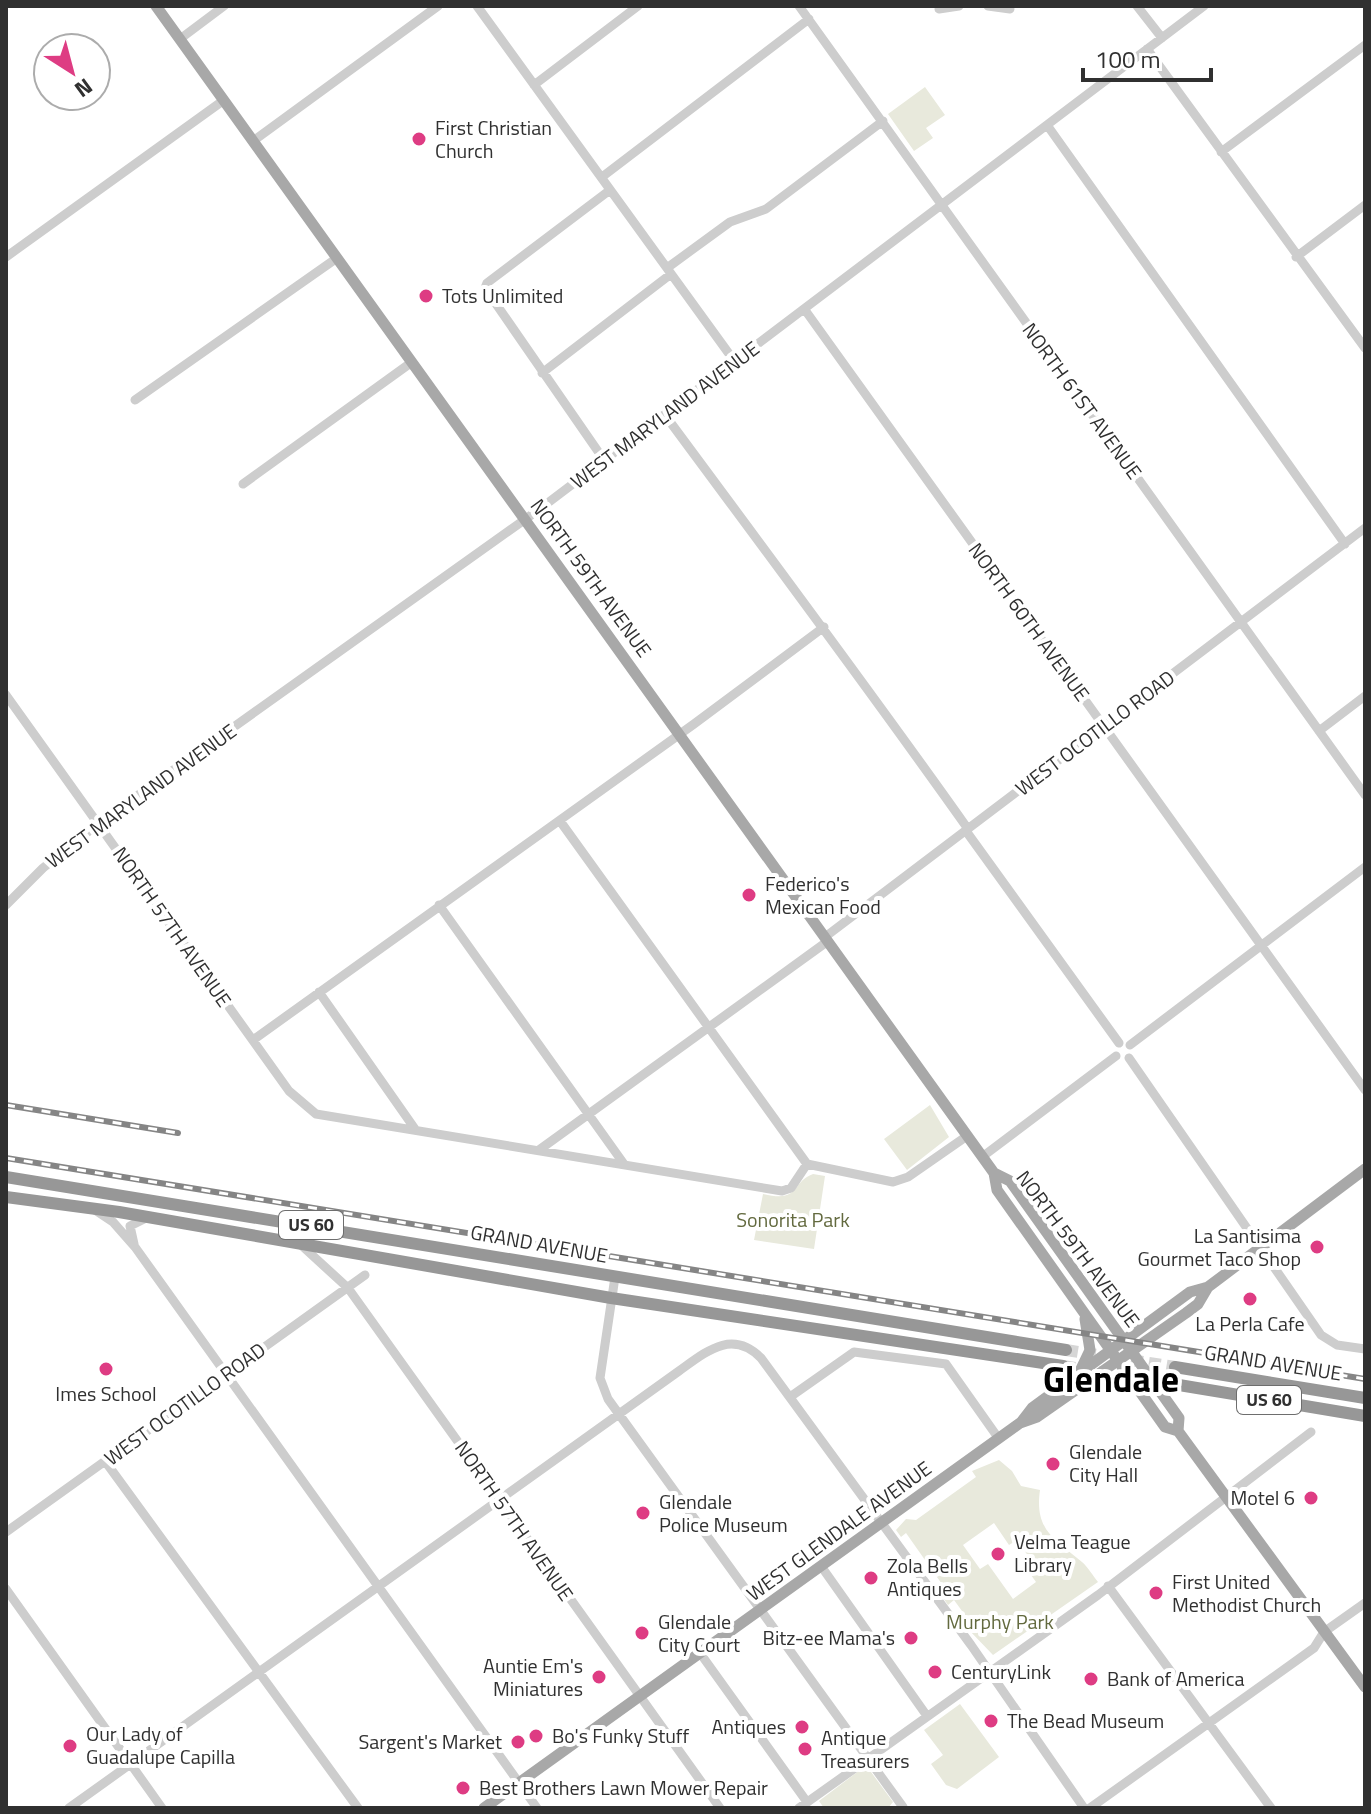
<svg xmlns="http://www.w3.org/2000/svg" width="1371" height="1814" font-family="'Titillium Web',sans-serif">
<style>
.park{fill:#e8e9dc;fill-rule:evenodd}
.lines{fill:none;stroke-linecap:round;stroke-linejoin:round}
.highway-tunnel{stroke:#d6d6d6;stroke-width:12;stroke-dasharray:12 6;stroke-linecap:butt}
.minor{stroke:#cdcdcd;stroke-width:9}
.major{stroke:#a8a8a8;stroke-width:11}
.highway{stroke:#979797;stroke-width:12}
.rail-casing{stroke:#858585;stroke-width:6}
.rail{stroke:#fff;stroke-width:3;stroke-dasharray:9;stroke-linecap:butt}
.poi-dot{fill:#de3c83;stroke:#fff;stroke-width:3}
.labels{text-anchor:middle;stroke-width:8;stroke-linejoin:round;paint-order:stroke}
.shield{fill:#fff;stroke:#6e6e6e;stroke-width:2}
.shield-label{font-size:18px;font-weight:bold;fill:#303030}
.poi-label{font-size:20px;fill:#303030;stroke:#fff;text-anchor:start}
.street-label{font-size:20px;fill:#303030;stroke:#fff}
.park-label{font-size:20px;fill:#636a3f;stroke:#fff}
.town-label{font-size:36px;font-weight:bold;fill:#000;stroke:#fff}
</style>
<rect width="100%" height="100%" fill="#fff"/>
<path class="park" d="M 925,87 L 945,115 L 926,128 L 933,138 L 914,151 L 888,114 Z
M 930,1105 L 949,1137 L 907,1170 L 884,1139 Z
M 813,1174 L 825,1176 L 814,1249 L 754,1240 L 763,1194 C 801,1203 790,1183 813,1174 Z
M 999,1460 L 1012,1471 L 1021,1486 L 1040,1490 C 1034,1531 1056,1540 1082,1562 C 1088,1567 1093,1576 1098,1582 L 993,1655 L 968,1629 L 970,1622 L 954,1600 L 948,1605 L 941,1595 L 944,1587 L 906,1533 L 901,1537 L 896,1530 L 906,1519 L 916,1520 L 976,1477 L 972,1471 ZM 994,1523 L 1009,1545 L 1017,1540 L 1038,1570 L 1031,1575 L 1036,1582 L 1013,1599 L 988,1564 L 980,1569 L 963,1545 Z
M 960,1704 L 999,1757 L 957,1789 L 946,1785 L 931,1764 L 943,1755 L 924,1730 Z
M 860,1770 L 871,1772 L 893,1802 L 888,1808 L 824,1808 L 819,1801 Z"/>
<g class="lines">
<path class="highway-tunnel" d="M 1066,1350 L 1097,1355
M 1131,1360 L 1175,1367
M 1063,1366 L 1173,1384"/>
<path class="minor" d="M 477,6 L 735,362
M 799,6 L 1365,795
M 988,6 L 1010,9
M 1137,6 L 1162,38
M 939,9 L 959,6
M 180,39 L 224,6
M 1147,49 L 1365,348
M 534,85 L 638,6
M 1047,125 L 1345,544
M 253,141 L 438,6
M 1221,152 L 1365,45
M 602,177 L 809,19
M 6,257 L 224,100
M 1296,257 L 1365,205
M 667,268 L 730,222 L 766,209 L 883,121
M 805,310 L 1365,1090
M 542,373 L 671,274
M 135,400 L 337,258
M 665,415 C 767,553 869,689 968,829
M 604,460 L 485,288 L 487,283 L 610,190
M 243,484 L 412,362
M 6,695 L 289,1091 L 316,1114 L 782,1191 L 791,1188 L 807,1164
M 1319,731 L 1365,696
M 560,821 L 807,1164 L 893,1182 L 908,1177 L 967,1136
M 966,831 L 1119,1043
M 6,905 L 43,868 L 99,823 L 541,508 L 1204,6
M 439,905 L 624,1164
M 825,937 L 1365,528
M 319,992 L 415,1129
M 253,1040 L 694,724 L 824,627
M 1130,1045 L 1365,867
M 1129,1058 L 1321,1335 L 1337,1345 L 1365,1349
M 539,1150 L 828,941
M 982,1157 L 1116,1056
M 95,1210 L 113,1222 L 135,1247 L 537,1808
M 134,1244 L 130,1226 L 146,1218
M 300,1244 L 348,1288 L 720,1808
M 615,1277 L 600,1378 L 608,1399 L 903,1807
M 790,1397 L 854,1352 L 946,1364 L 999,1439
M 105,1461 L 358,1808
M 6,1532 L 365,1275
M 821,1566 L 927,1716
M 1108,1586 L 1271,1808
M 6,1589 L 162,1808
M 700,1653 L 807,1802
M 69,1808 L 679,1371 C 707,1351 732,1329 761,1358 L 971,1645 L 1084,1808
M 799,1808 L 1098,1595 L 1311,1432
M 1090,1808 L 1314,1648 L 1324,1632 L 1365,1603"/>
<path class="major" d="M 156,6 L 994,1173 L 997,1190 L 1165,1427 L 1178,1431 L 1365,1687
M 994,1173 L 1010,1181 L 1179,1418 L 1178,1431
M 1080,1371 L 1090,1350 L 1085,1319
M 1022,1421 L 1032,1408 L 1190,1292 L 1208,1287 L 1365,1169
M 484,1808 L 1020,1423 L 1037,1417 L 1186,1313 L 1198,1304 L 1208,1287"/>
<path class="highway" d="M 6,1177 L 1066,1350
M 6,1197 L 119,1212 L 611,1298 L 1063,1366
M 1175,1367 L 1365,1398
M 1173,1384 L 1365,1416"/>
<g class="rail-casing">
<path id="rail" d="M 6,1105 L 178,1133
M 6,1158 L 1365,1379"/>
</g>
<use href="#rail" class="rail"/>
</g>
<g class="poi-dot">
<circle cx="419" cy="139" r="8"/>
<circle cx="426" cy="296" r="8"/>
<circle cx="749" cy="895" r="8"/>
<circle cx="1317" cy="1247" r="8"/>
<circle cx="1250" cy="1299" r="8"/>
<circle cx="106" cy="1369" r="8"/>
<circle cx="1053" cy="1464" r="8"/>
<circle cx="1311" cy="1498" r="8"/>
<circle cx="643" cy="1513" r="8"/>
<circle cx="998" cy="1554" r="8"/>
<circle cx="871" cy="1578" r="8"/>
<circle cx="1156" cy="1593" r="8"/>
<circle cx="642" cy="1633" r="8"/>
<circle cx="911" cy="1638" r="8"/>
<circle cx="935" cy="1672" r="8"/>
<circle cx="599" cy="1677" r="8"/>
<circle cx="1091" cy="1679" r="8"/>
<circle cx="991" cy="1721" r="8"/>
<circle cx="802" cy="1727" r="8"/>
<circle cx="536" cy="1736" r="8"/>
<circle cx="518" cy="1742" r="8"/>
<circle cx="70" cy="1746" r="8"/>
<circle cx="805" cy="1749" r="8"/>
<circle cx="463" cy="1788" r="8"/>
</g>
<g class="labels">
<g class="shield">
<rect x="279" y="1211" width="64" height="28" rx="6"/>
<rect x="1237" y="1386" width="64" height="28" rx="6"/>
</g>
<g class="shield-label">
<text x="311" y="1231">US 60</text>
<text x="1269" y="1406">US 60</text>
</g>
<g class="poi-label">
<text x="435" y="135">First Christian<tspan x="435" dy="23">Church</tspan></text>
<text x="442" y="303">Tots Unlimited</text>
<text x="765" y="891">Federico's<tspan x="765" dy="23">Mexican Food</tspan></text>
<text x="1301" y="1243" text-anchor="end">La Santisima<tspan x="1301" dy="23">Gourmet Taco Shop</tspan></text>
<text x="1250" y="1331" text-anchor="middle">La Perla Cafe</text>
<text x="106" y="1401" text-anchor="middle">Imes School</text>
<text x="1069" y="1459">Glendale<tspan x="1069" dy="23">City Hall</tspan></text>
<text x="1295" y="1505" text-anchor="end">Motel 6</text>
<text x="659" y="1509">Glendale<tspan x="659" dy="23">Police Museum</tspan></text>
<text x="1014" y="1549">Velma Teague<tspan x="1014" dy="23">Library</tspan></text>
<text x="887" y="1573">Zola Bells<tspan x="887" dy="23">Antiques</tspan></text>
<text x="1172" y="1589">First United<tspan x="1172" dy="23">Methodist Church</tspan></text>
<text x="658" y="1629">Glendale<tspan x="658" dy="23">City Court</tspan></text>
<text x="895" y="1645" text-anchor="end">Bitz-ee Mama's</text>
<text x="583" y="1673" text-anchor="end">Auntie Em's<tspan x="583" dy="23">Miniatures</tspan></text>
<text x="951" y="1679">CenturyLink</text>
<text x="1107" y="1686">Bank of America</text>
<text x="1007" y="1728">The Bead Museum</text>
<text x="786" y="1734" text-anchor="end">Antiques</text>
<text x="86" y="1741">Our Lady of<tspan x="86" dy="23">Guadalupe Capilla</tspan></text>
<text x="552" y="1743">Bo's Funky Stuff</text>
<text x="821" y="1745">Antique<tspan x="821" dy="23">Treasurers</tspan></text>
<text x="502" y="1749" text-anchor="end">Sargent's Market</text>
<text x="479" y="1795">Best Brothers Lawn Mower Repair</text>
</g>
<g class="street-label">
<text transform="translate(1082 401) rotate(54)" y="7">NORTH 61ST AVENUE</text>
<text transform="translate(665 415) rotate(-37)" y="7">WEST MARYLAND AVENUE</text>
<text transform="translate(591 578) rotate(54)" y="7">NORTH 59TH AVENUE</text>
<text transform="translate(1029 622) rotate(54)" y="7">NORTH 60TH AVENUE</text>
<text transform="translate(1095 733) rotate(-37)" y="7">WEST OCOTILLO ROAD</text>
<text transform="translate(141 796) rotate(-36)" y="7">WEST MARYLAND AVENUE</text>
<text transform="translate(172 927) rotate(55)" y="7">NORTH 57TH AVENUE</text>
<text transform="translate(539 1244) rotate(10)" y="7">GRAND AVENUE</text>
<text transform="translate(1078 1249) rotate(53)" y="7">NORTH 59TH AVENUE</text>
<text transform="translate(1273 1363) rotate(9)" y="7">GRAND AVENUE</text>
<text transform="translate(185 1404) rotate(-36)" y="7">WEST OCOTILLO ROAD</text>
<text transform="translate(514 1521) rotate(55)" y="7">NORTH 57TH AVENUE</text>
<text transform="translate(839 1531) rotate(-36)" y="7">WEST GLENDALE AVENUE</text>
</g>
<g class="park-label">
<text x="793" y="1227">Sonorita Park</text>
<text x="1000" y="1629">Murphy Park</text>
</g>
<g class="town-label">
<text x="1111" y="1392">Glendale</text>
</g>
</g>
<rect width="1371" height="1814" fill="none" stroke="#303030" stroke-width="16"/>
<g transform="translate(72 72) rotate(144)"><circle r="38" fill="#ffffff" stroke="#acacac" stroke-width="2"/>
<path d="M0-6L14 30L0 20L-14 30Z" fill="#de3c83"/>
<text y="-12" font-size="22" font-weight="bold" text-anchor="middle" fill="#303030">N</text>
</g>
<path d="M1083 68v12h128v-12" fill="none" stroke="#303030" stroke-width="4"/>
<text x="1095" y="68" font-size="24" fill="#303030" stroke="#ffffff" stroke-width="6" paint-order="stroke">100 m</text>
</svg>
